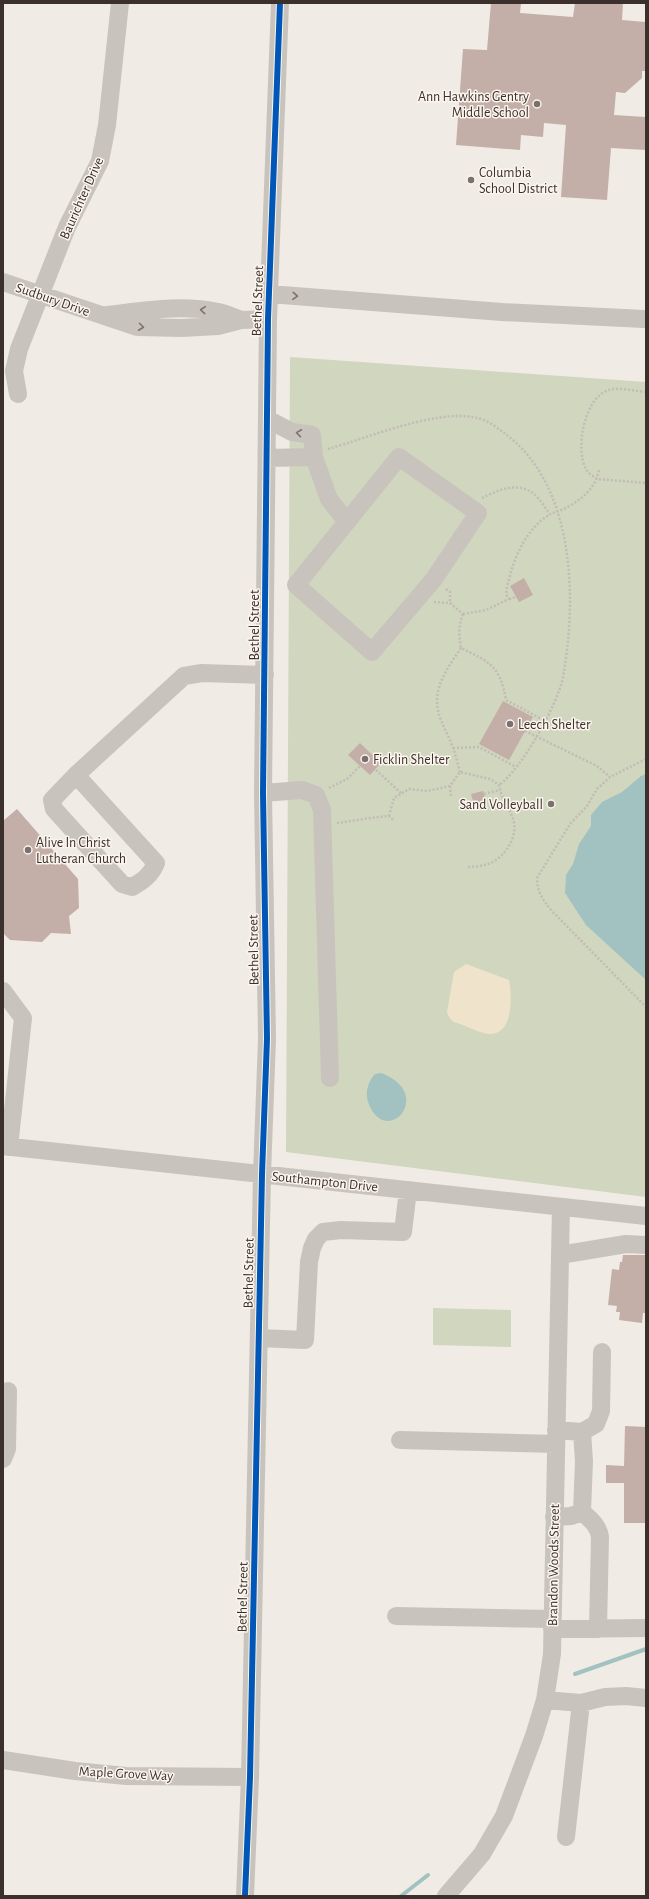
<svg xmlns="http://www.w3.org/2000/svg" width="649" height="1899" font-family="'Alegreya Sans',sans-serif">
<style>
.green{fill:#d1d6bf}
.sand{fill:#efe3cc}
.water{fill:#a1c2c1}
.lines{fill:none;stroke-linecap:round;stroke-linejoin:round}
.stream{stroke:#a1c2c1;stroke-width:4}
.building{fill:#c3afa7}
.path{stroke:#c2bbb6;stroke-width:2.5;stroke-dasharray:2 2;stroke-linecap:butt}
.minor{stroke:#c9c3be;stroke-width:18}
.cycleway-casing{stroke:#fbf5ee;stroke-width:8}
.cycleway{stroke:#0057b8;stroke-width:6}
.oneway{stroke:#7b726d}
.poi-dot{fill:#7a716c;stroke:#fbf5ee;stroke-width:1.5}
.labels{text-anchor:middle;stroke-width:3;stroke-linejoin:round;paint-order:stroke}
.poi-label{font-size:14px;fill:#3b302b;stroke:#fbf5ee;text-anchor:start}
.street-label{font-size:14px;fill:#3b302b;stroke:#fbf5ee}
</style>
<rect width="100%" height="100%" fill="#f0ebe5"/>
<path class="green" d="M 290,357 L 646,382 L 646,1197 L 286,1152 Z
M 433,1308 L 511,1310 L 511,1347 L 433,1345 Z"/>
<path class="sand" d="M 466,964 L 509,980 C 512,996 514,1035 489,1034 C 480,1033 473,1029 465,1026 C 455,1021 452,1025 447,1012 L 454,972 Z"/>
<path class="water" d="M 646,774 L 646,980 L 586,925 L 565,893 L 566,875 L 573,864 L 579,844 L 591,826 L 591,815 L 602,802 L 622,792 L 641,776 Z
M 381,1073 C 437,1094 385,1150 368,1102 C 365,1092 368,1082 375,1074 Z"/>
<g class="lines">
<path class="stream" d="M 575,1674 L 646,1649
M 401,1896 L 428,1875"/>
</g>
<path class="building" d="M 491,3 L 521,3 L 520,13 L 573,17 L 575,3 L 623,3 L 622,20 L 646,22 L 646,71 L 642,71 L 642,78 L 625,93 L 616,92 L 614,115 L 646,117 L 646,150 L 611,148 L 607,200 L 561,197 L 566,125 L 544,123 L 543,137 L 521,135 L 520,150 L 456,145 L 463,49 L 487,50 Z
M 524,578 L 533,595 L 519,602 L 510,586 Z
M 503,701 L 533,717 L 509,760 L 479,744 Z
M 360,743 L 381,763 L 370,775 L 348,755 Z
M 483,791 L 486,801 L 474,804 L 471,794 Z
M 17,809 L 78,879 L 79,908 L 69,916 L 71,934 L 51,933 L 42,942 L 10,940 L 3,933 L 3,821 Z
M 623,1255 L 646,1255 L 646,1313 L 643,1313 L 642,1323 L 619,1320 L 620,1312 L 616,1312 L 617,1306 L 608,1305 L 612,1269 L 619,1270 L 620,1262 L 622,1262 Z
M 625,1426 L 646,1427 L 646,1523 L 624,1523 L 624,1483 L 606,1483 L 606,1465 L 624,1466 Z"/>
<g class="lines">
<path class="path" d="M 646,392 C 637,391 616,387 609,390 C 584,397 575,449 586,469 C 588,473 593,476 597,479 L 646,483
M 328,449 C 368,438 438,408 477,418 C 488,420 499,429 508,436 C 575,488 577,600 563,677 C 558,704 521,770 499,785
M 482,498 C 498,490 518,481 534,494 C 540,499 545,508 550,514 C 571,508 595,493 599,470
M 446,589 L 450,592 L 450,603
M 509,599 L 516,597
M 434,602 L 450,603 L 463,614
M 463,614 L 486,610 L 509,599 L 506,594 C 510,566 525,527 551,514
M 463,614 C 458,626 459,636 461,648 C 490,662 500,666 506,700 L 545,721
M 525,731 L 597,766 L 610,777
M 453,748 L 479,747 L 516,767
M 646,759 L 610,777 L 597,789 L 587,806 L 570,824 L 537,878 C 537,892 543,900 552,911 L 646,1007
M 376,770 L 401,793
M 460,772 C 458,765 456,756 453,748 C 448,733 437,718 437,701 C 437,681 451,663 461,648
M 450,786 L 451,797
M 329,788 L 347,779 L 360,766
M 484,794 L 500,790
M 389,816 L 394,798 L 409,789 L 427,791 L 450,786 L 460,772 L 490,779 L 499,785 C 501,798 509,807 513,819 C 519,836 505,858 488,864 C 481,866 474,867 466,867
M 337,823 C 354,821 372,817 389,816 L 393,820"/>
<path class="minor" d="M 3,282 L 137,327 L 182,328 L 218,326 L 241,320 L 268,319
M 269,294 L 502,312 L 644,319
M 107,315 C 143,311 181,304 218,312 C 225,313 233,317 241,320
M 18,394 L 14,371 L 19,349 L 67,227 L 100,161 L 107,125 L 120,3
M 267,419 L 292,432 L 312,435 L 314,457 L 329,499 L 347,522
M 399,457 L 478,513 L 434,579 L 372,652 L 296,585 Z
M 267,458 L 314,457
M 76,775 L 156,863 C 151,875 143,881 132,887 L 122,884 L 54,809 L 52,800 L 76,775 L 184,676 L 202,673 L 265,675
M 263,793 L 302,790 L 316,795 L 322,810 L 330,1078
M 3,991 L 23,1018 L 9,1147
M 3,1146 L 646,1216
M 560,1255 L 626,1244 L 646,1245
M 259,1338 L 305,1340 L 309,1262 L 312,1248 L 316,1239 L 323,1232 L 341,1230 L 403,1232 L 408,1190
M 582,1432 L 596,1424 L 601,1411 L 602,1352
M 400,1440 L 556,1444
M 3,1459 L 7,1449 L 8,1391
M 582,1512 C 591,1520 598,1525 600,1537 L 598,1629
M 554,1517 L 571,1516 L 582,1512 L 584,1461 L 582,1432 L 556,1430
M 396,1616 L 552,1619
M 552,1629 L 646,1628
M 545,1700 L 581,1703 L 605,1697 L 626,1696 L 646,1698
M 3,1760 L 75,1771 L 126,1776 L 250,1777
M 566,1837 L 581,1703
M 245,1896 L 250,1777 L 262,1174 L 267,1039 L 263,793 L 268,319 L 280,3
M 446,1896 L 482,1854 L 504,1816 L 534,1736 L 545,1700 L 552,1654 L 561,1207"/>
<g class="cycleway-casing">
<path id="cycleway" d="M 245,1896 L 250,1777 L 262,1174 L 267,1039 L 263,793 L 268,319 L 280,3"/>
</g>
<use href="#cycleway" class="cycleway"/>
</g>
<defs><path id="oneway-chevron" d="M-2-3.5L2.5 0L-2 3.5" fill="none" stroke-width="1.6" stroke-linecap="round" stroke-linejoin="round"/></defs>
<g class="oneway">
<use href="#oneway-chevron" transform="translate(295 296) rotate(4)"/>
<use href="#oneway-chevron" transform="translate(203 310) rotate(-175)"/>
<use href="#oneway-chevron" transform="translate(141 327) rotate(7)"/>
<use href="#oneway-chevron" transform="translate(299 433) rotate(-172)"/>
</g>
<g class="poi-dot">
<circle cx="537" cy="104" r="4"/>
<circle cx="471" cy="180" r="4"/>
<circle cx="510" cy="724" r="4"/>
<circle cx="365" cy="759" r="4"/>
<circle cx="551" cy="804" r="4"/>
<circle cx="28" cy="850" r="4"/>
</g>
<g class="labels">
<g class="poi-label">
<text x="529" y="101" text-anchor="end">Ann Hawkins Gentry<tspan x="529" dy="16">Middle School</tspan></text>
<text x="479" y="177">Columbia<tspan x="479" dy="16">School District</tspan></text>
<text x="518" y="729">Leech Shelter</text>
<text x="373" y="764">Ficklin Shelter</text>
<text x="543" y="809" text-anchor="end">Sand Volleyball</text>
<text x="36" y="847">Alive In Christ<tspan x="36" dy="16">Lutheran Church</tspan></text>
</g>
<g class="street-label">
<text transform="translate(81 198) rotate(-66)" y="5">Baurichter Drive</text>
<text transform="translate(53 299) rotate(19)" y="5">Sudbury Drive</text>
<text transform="translate(257 301) rotate(-88)" y="5">Bethel Street</text>
<text transform="translate(254 625) rotate(-90)" y="5">Bethel Street</text>
<text transform="translate(253 950) rotate(-91)" y="5">Bethel Street</text>
<text transform="translate(325 1181) rotate(6)" y="5">Southampton Drive</text>
<text transform="translate(248 1273) rotate(-89)" y="5">Bethel Street</text>
<text transform="translate(553 1565) rotate(-89)" y="5">Brandon Woods Street</text>
<text transform="translate(242 1597) rotate(-89)" y="5">Bethel Street</text>
<text transform="translate(126 1773) rotate(3)" y="5">Maple Grove Way</text>
</g>
</g>
<rect width="649" height="1899" fill="none" stroke="#3b302b" stroke-width="8"/>
</svg>
